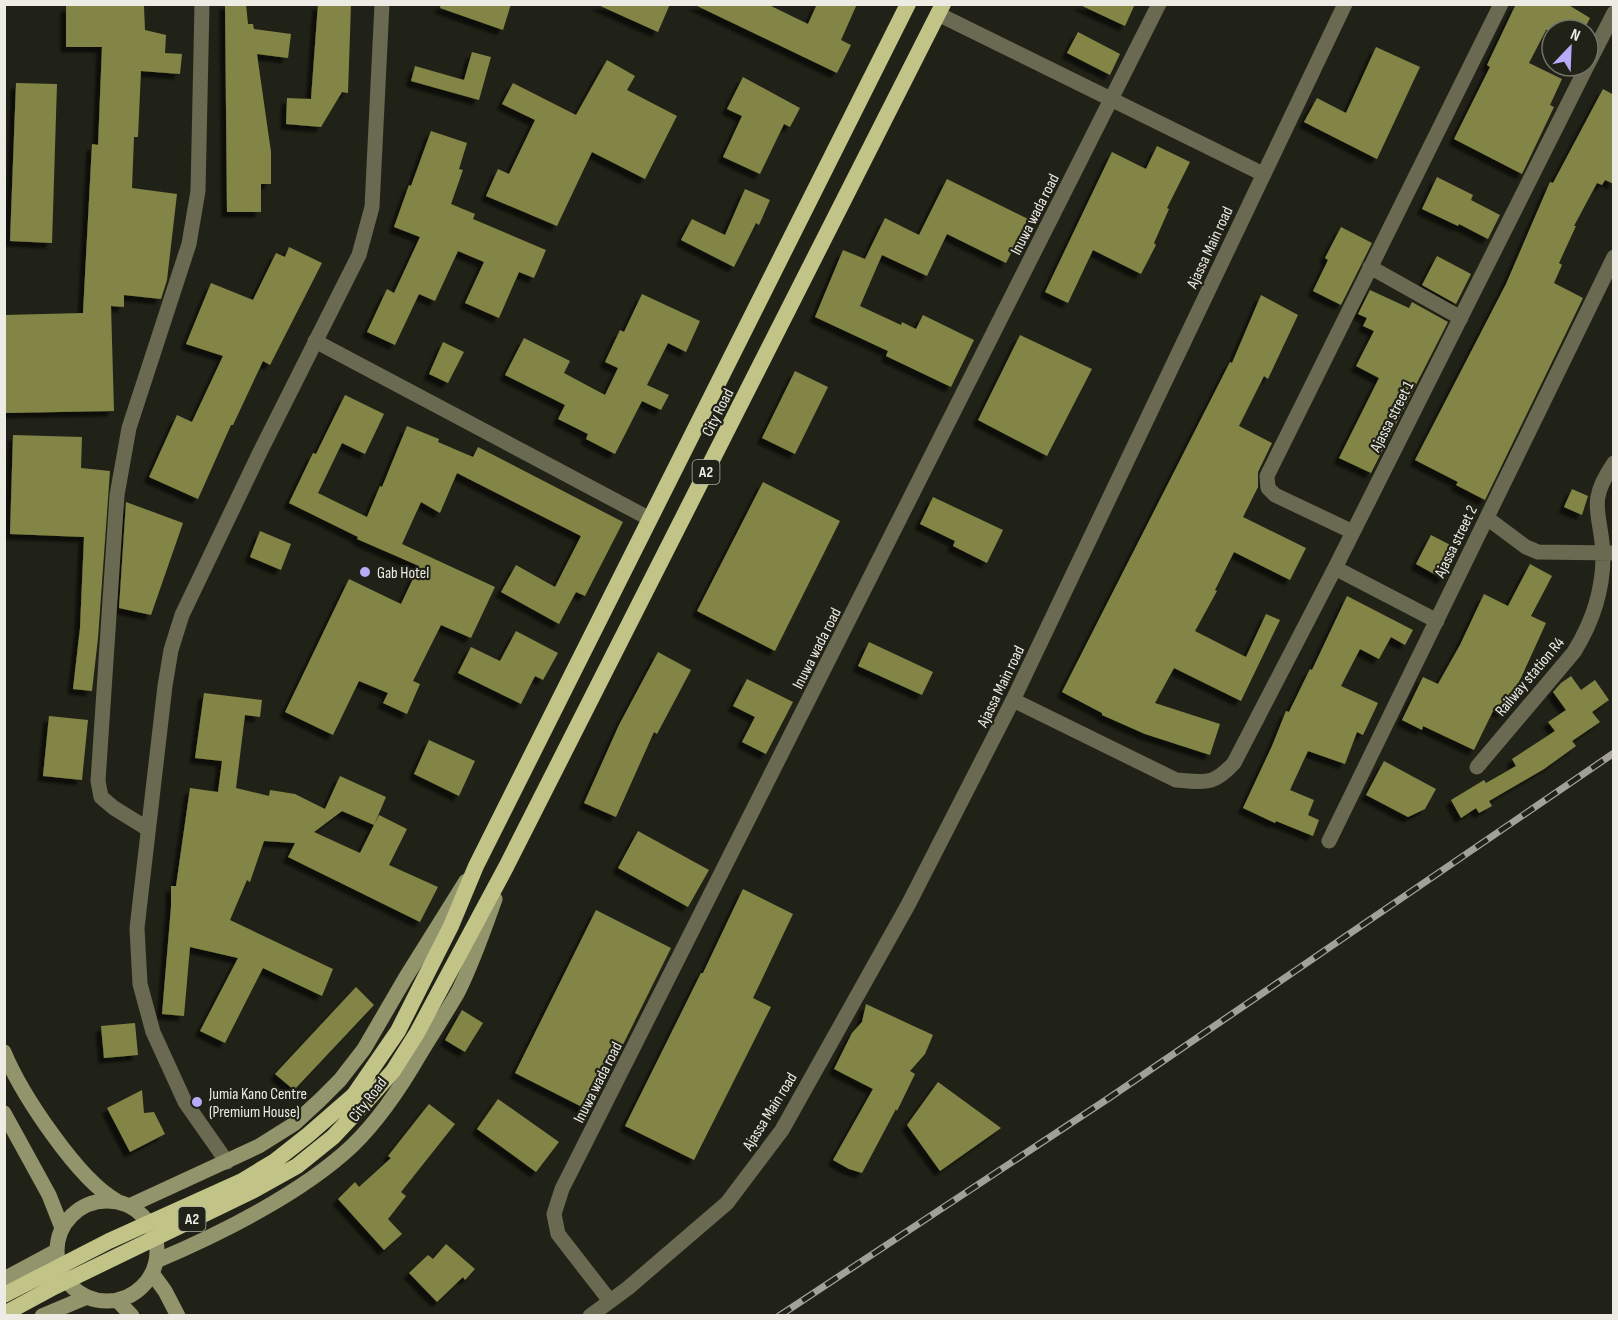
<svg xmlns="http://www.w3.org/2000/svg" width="1618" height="1320" font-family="'Sofia Sans Condensed',sans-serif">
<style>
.building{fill:#838546;filter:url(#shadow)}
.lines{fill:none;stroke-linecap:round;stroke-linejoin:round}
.minor{stroke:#696a51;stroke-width:15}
.tertiary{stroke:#696a51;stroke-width:15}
.secondary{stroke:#92946b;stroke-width:15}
.trunk{stroke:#c1c387;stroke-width:16}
.rail-casing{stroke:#a1a198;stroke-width:7}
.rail{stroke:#212217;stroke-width:4.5;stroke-dasharray:14;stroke-linecap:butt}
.trunk-bridge{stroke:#c1c387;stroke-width:16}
.poi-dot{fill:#b6acf8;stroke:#212217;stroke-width:2}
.labels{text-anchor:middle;stroke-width:4.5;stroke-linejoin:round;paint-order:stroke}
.shield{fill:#212217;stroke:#afafa7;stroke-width:1.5}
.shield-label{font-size:15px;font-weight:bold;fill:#ecece5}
.street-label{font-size:16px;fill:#ecece5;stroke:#212217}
.poi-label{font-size:16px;fill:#ecece5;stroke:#212217;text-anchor:start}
</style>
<defs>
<filter id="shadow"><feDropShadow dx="-5.5" dy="5.5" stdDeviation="1.5" flood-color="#0009"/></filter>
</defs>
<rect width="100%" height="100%" fill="#212217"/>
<path class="building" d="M 225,4 L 246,4 L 248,24 L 253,24 L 254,29 L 291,34 L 288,58 L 257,54 L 271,152 L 271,184 L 261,184 L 261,212 L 227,212 Z
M 318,4 L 351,4 L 348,93 L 342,92 L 321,127 L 286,124 L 287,98 L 311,99 Z
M 441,4 L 511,4 L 503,30 L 440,8 Z
M 596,4 L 670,4 L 658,32 Z
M 693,4 L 767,4 L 808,24 L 817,4 L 857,4 L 841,40 L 851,45 L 837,73 Z
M 1078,4 L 1135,4 L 1125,26 Z
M 1516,4 L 1567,4 L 1590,18 L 1584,30 L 1546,30 L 1529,63 L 1562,79 L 1550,105 L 1554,107 L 1522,174 L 1454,139 L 1490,67 L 1487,65 Z
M 66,6 L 144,6 L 145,30 L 166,35 L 165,53 L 182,54 L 180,74 L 141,71 L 138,137 L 134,137 L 132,188 L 177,194 L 167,280 L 161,299 L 124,295 L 124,307 L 111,306 L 114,411 L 5,413 L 4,315 L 83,313 L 92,144 L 98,145 L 102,47 L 66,47 Z
M 1078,32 L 1120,54 L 1110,75 L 1067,53 Z
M 1376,47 L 1420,67 L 1377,159 L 1304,122 L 1317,98 L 1346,113 Z
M 472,52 L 491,57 L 479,100 L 411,81 L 415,66 L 464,80 Z
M 607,60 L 635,76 L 627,90 L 677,116 L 645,179 L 592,152 L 557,226 L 486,196 L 498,169 L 509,174 L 535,120 L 502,104 L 513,83 L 576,115 Z
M 743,77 L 800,108 L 790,127 L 784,124 L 760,174 L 723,157 L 742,116 L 727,109 Z
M 16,83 L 57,84 L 52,243 L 10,241 Z
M 1603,89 L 1614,95 L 1614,184 L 1605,180 L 1602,185 L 1597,183 L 1574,226 L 1576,226 L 1559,263 L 1562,265 L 1554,283 L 1583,298 L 1485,500 L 1456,485 L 1458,482 L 1415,460 L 1506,284 L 1550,182 L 1553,183 Z
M 431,131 L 467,143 L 459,169 L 463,170 L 451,204 L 475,214 L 473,219 L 546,250 L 534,278 L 519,272 L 499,318 L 465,303 L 484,262 L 458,251 L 435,301 L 419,294 L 395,345 L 367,332 L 387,289 L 394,293 L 420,237 L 394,227 L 409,185 L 411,186 Z
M 1157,146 L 1190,162 L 1167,208 L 1169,209 L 1154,243 L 1156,245 L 1141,274 L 1093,250 L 1068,303 L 1045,292 L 1112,152 L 1146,169 Z
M 1437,177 L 1473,195 L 1471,200 L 1500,215 L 1488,239 L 1459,224 L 1458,226 L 1422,209 Z
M 947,179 L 1028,219 L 1006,263 L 947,234 L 927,276 L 882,255 L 860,306 L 901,325 L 902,322 L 916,329 L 923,315 L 974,340 L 951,387 L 886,356 L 888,351 L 815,317 L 843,250 L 865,259 L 885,218 L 919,235 Z
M 745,189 L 770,200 L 759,225 L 756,223 L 734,267 L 681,240 L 692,219 L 725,235 Z
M 1341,227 L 1372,243 L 1341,305 L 1313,291 L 1328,260 L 1325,258 Z
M 289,247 L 322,263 L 270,365 L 263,361 L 233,425 L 231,425 L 198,499 L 149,477 L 177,415 L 192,422 L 223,356 L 186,344 L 211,283 L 253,300 L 276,253 L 285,257 Z
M 1437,256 L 1471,274 L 1456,304 L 1422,285 Z
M 1370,290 L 1409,308 L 1412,302 L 1448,322 L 1371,473 L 1339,458 L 1379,378 L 1356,366 L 1374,331 L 1363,326 L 1367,318 L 1358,314 Z
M 642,294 L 700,321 L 686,352 L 668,343 L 647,385 L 669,395 L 661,410 L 642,401 L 615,454 L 586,439 L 588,434 L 558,419 L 565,405 L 505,375 L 524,338 L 570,361 L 564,373 L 605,395 L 618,368 L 605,362 L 620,330 L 624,332 Z
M 1261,295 L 1298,315 L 1268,379 L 1264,376 L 1239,426 L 1272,443 L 1258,472 L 1258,487 L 1243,517 L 1306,548 L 1290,580 L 1234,552 L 1215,590 L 1217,591 L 1195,631 L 1246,657 L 1266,614 L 1280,620 L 1241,701 L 1174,668 L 1155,703 L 1220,724 L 1210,755 L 1145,734 L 1102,715 L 1102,713 L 1062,692 L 1230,362 L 1232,363 Z
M 1020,335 L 1092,369 L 1047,456 L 978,420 Z
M 443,342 L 464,352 L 448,383 L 429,374 Z
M 795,371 L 828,387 L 795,454 L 762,438 Z
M 345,395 L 384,414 L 365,454 L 342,443 L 318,493 L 367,517 L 380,486 L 382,487 L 407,426 L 439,439 L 438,442 L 473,457 L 478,447 L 623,522 L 585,596 L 576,592 L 559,624 L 501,592 L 516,565 L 555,587 L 581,536 L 457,473 L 440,513 L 421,502 L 402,544 L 495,587 L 471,638 L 441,625 L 413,681 L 420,684 L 407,714 L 383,703 L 388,693 L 359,681 L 333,735 L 285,712 L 349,579 L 401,604 L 419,566 L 357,539 L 358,537 L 289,503 L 313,453 L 316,454 Z
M 13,435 L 82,437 L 81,468 L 110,471 L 98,638 L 92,691 L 73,689 L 80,628 L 84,537 L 10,534 Z
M 763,482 L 840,521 L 775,651 L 697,611 Z
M 1572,489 L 1588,496 L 1582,515 L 1564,507 Z
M 933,497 L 1003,530 L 987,563 L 953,546 L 955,541 L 920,524 Z
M 126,502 L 183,523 L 151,615 L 119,608 Z
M 260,531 L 291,544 L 281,570 L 250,557 Z
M 1431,535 L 1458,549 L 1443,579 L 1416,564 Z
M 1530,564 L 1552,576 L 1531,616 L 1546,623 L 1521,678 L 1502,713 L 1494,709 L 1474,750 L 1423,726 L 1422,730 L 1402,720 L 1423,677 L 1438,684 L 1460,645 L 1484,594 L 1508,606 Z
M 1347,596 L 1413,630 L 1405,645 L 1391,637 L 1379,659 L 1360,649 L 1341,686 L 1378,703 L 1363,735 L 1357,732 L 1345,764 L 1308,751 L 1290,790 L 1314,800 L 1308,815 L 1319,820 L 1313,836 L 1276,821 L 1275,823 L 1243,808 L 1272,746 L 1286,711 L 1289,712 L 1310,669 L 1312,670 Z
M 516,631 L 558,653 L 543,680 L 535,676 L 521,704 L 458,673 L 471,647 L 500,661 Z
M 869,642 L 933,672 L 922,695 L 858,666 Z
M 658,652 L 691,670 L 657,734 L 654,732 L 616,817 L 584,803 L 619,725 Z
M 1571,676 L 1581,690 L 1595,680 L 1609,700 L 1592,712 L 1600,722 L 1572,741 L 1576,746 L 1544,769 L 1489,801 L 1492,806 L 1479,813 L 1476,808 L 1461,818 L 1451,800 L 1484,780 L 1486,783 L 1516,766 L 1512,759 L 1555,731 L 1548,722 L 1566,710 L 1553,692 L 1561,683 Z
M 747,679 L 793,702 L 766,754 L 742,742 L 755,717 L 733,706 Z
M 204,693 L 262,700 L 260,717 L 245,715 L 236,788 L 269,796 L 270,790 L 295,794 L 325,809 L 340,776 L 386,797 L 374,825 L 342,811 L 314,832 L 360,853 L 379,815 L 407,829 L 389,865 L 438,887 L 420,922 L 288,857 L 295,843 L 264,841 L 250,882 L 247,880 L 230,920 L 333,969 L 322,996 L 263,968 L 225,1043 L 200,1031 L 238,958 L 190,947 L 184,1016 L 162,1014 L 171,907 L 171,886 L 176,886 L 190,788 L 218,792 L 222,761 L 195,758 Z
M 49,716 L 88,720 L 82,780 L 43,776 Z
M 429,740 L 475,761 L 459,796 L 414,774 Z
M 1384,761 L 1436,789 L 1425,809 L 1408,817 L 1366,795 Z
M 638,831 L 709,870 L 688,907 L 618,868 Z
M 743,889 L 793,914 L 753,998 L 771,1007 L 694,1160 L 625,1126 L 701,973 L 703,973 Z
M 596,910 L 671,948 L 590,1111 L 515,1073 Z
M 356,987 L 374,1005 L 294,1090 L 275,1074 Z
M 866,1004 L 933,1035 L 925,1054 L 910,1071 L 915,1074 L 897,1111 L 896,1109 L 862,1173 L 849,1169 L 833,1160 L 873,1089 L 834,1069 L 852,1033 L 862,1022 Z
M 462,1010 L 483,1023 L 465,1052 L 445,1040 Z
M 135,1023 L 138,1055 L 104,1058 L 101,1026 Z
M 938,1082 L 1001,1128 L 940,1171 L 907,1125 Z
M 142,1090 L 144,1113 L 154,1112 L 165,1134 L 130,1152 L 107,1108 Z
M 498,1099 L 559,1142 L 536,1172 L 477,1129 Z
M 429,1104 L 455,1124 L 401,1192 L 406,1196 L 388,1219 L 402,1234 L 384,1250 L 338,1199 L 355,1182 L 359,1187 L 391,1158 L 388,1156 Z
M 446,1244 L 475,1269 L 465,1280 L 463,1277 L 437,1302 L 409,1273 L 428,1255 L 433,1259 Z"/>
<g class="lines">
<path class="minor" d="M 938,14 L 1263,174
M 1588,64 L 1614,13
M 1370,267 L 1461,318
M 315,341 L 650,519
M 1487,518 L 1526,547 L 1538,552 L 1614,553
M 1353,532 L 1275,495 L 1268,488 L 1267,476 L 1501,4
M 1335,568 L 1437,621
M 1013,700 L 1176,780 C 1205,782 1213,786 1234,763 L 1335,568 L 1587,66
M 1477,767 L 1574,652 C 1592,623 1603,590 1603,556 C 1602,513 1585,505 1614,463
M 148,829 L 114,808 L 101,797 L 98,781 L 117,495 L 129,428 L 189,244 L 198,191 L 202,4
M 1329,841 L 1614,257
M 227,1162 L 185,1102 L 153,1032 L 140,984 L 137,928 L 165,686 L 171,650 L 182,615 L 260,452 L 359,255 L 372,207 L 382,4
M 610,1301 L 558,1234 L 554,1214 L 562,1189 L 1159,4"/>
<path class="tertiary" d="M 590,1316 L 628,1288 L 727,1203 L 782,1130 L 908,905 L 1013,700 L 1345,4"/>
<path class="secondary" d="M 4,1052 C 21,1093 78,1180 117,1201
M 4,1113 L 49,1195 L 62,1228
M57 1251a50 50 0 1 1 100 0a50 50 0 1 1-100 0Z
M 129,1206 L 259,1146 L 294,1124 L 320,1100 L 340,1080 L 364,1049 L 406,977 L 466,881
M 156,1261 C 220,1234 302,1193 352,1146 C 379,1120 401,1087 420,1054 C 432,1034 446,1013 458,992 C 473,962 484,930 495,899
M 152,1273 L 165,1291 L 178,1316
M 4,1279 L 56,1251
M 117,1300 L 132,1316
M 42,1316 L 87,1297"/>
<path class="trunk" d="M 354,1095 L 398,1031 L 451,926 L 476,866 L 908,4
M 364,1104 L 393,1071 L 417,1033 L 506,867 L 943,4"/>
<g class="rail-casing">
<path id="rail" d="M 779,1316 L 1109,1098 L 1614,753"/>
</g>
<use href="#rail" class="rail"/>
<path class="trunk-bridge" d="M 4,1295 L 109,1241 L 242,1181 L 275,1161 L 308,1135 L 354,1095
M 4,1314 L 54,1287 L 254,1190 L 297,1166 L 333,1137 L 364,1104"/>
</g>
<g class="poi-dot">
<circle cx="365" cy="572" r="6"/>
<circle cx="197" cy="1102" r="6"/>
</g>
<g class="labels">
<g class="shield">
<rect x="692.5" y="460" width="27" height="24" rx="4.5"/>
<rect x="178.5" y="1207" width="27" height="24" rx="4.5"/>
</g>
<g class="shield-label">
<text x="706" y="477">A2</text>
<text x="192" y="1224">A2</text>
</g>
<g class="street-label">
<text transform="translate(1034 214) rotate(-63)" y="6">Inuwa wada road</text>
<text transform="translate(1209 247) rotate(-65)" y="6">Ajassa Main road</text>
<text transform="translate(717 412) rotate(-63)" y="6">City Road</text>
<text transform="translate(1391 416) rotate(-63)" y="6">Ajassa street 1</text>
<text transform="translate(1455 541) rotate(-64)" y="6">Ajassa street 2</text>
<text transform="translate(816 648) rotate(-63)" y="6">Inuwa wada road</text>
<text transform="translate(1529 676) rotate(-50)" y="6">Railway station R4</text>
<text transform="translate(1000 686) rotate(-64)" y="6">Ajassa Main road</text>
<text transform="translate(597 1082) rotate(-63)" y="6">Inuwa wada road</text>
<text transform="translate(367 1099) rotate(-52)" y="6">City Road</text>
<text transform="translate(769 1111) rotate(-58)" y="6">Ajassa Main road</text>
</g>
<g class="poi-label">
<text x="377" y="578">Gab Hotel</text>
<text x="209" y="1099">Jumia Kano Centre<tspan x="209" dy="18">(Premium House)</tspan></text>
</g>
</g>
<rect width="1618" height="1320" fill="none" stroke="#ecece5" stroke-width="12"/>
<g transform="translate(1570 48) rotate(23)"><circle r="28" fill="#212217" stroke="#727369" stroke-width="1.5"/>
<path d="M0-4.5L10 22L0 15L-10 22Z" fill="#b6acf8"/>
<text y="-9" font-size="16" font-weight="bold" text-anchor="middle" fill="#ecece5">N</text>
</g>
</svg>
